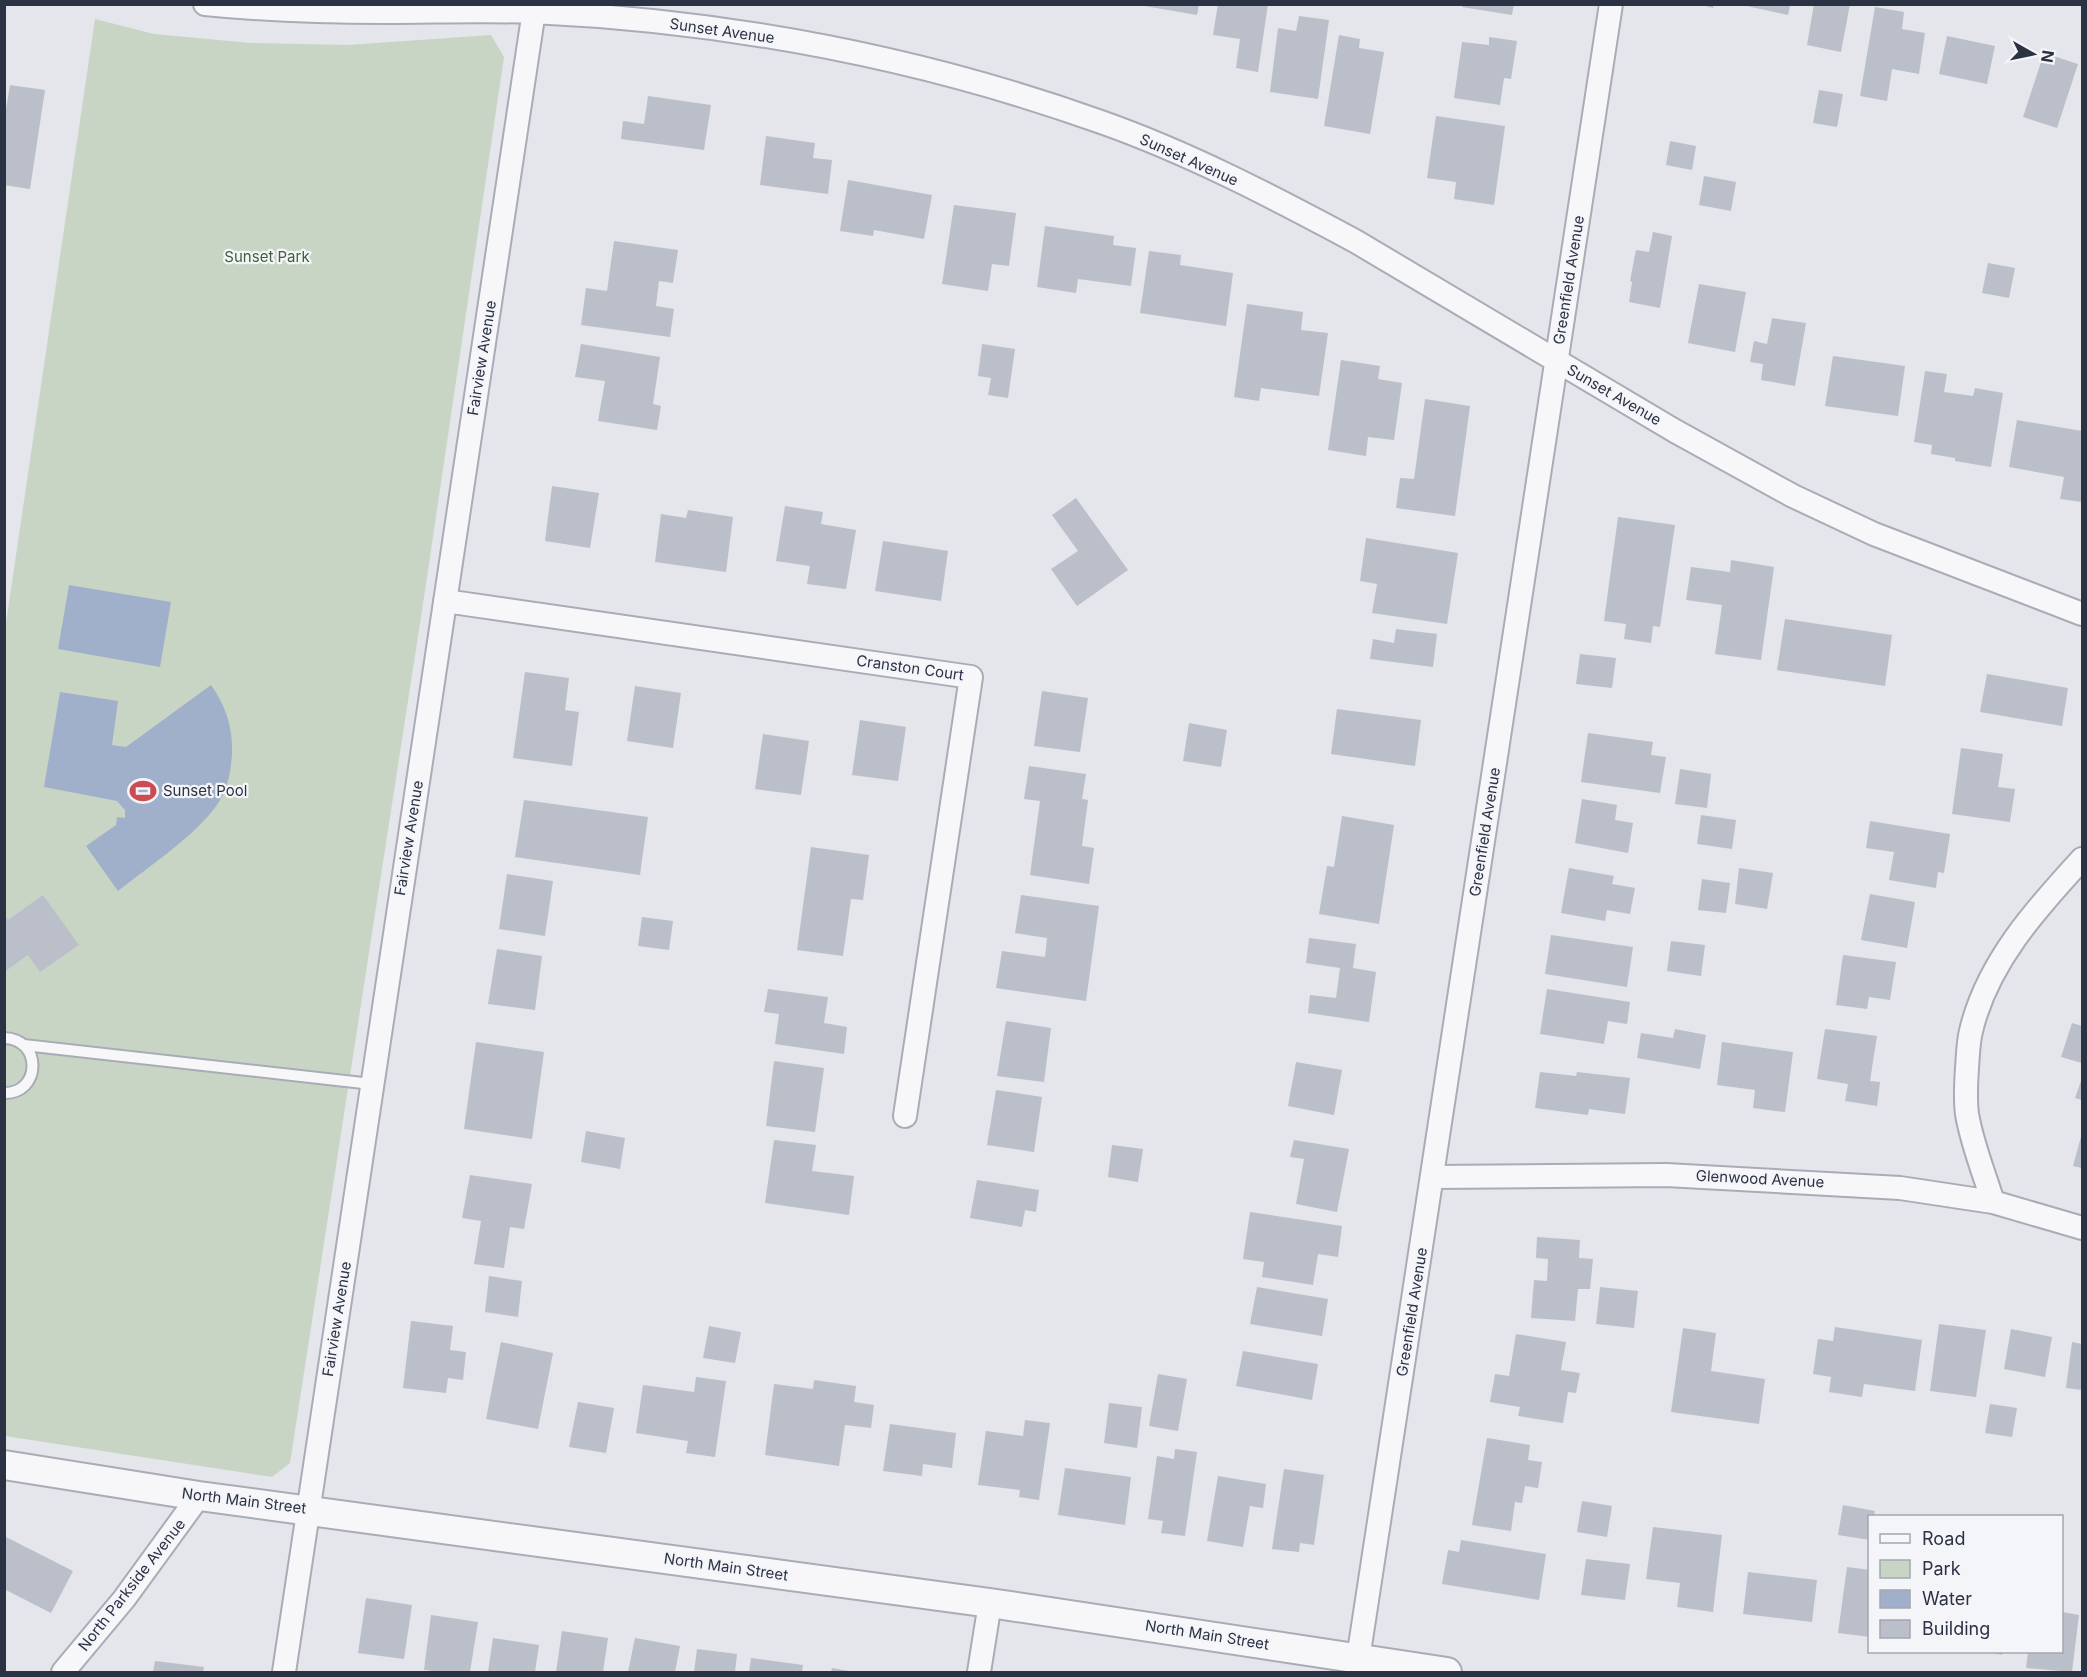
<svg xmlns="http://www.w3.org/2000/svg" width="2087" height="1677" font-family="Inter,sans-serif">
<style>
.green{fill:#c8d5c5}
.water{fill:#a0b0ca}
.building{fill:#bbbfc9}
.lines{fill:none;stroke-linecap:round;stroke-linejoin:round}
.service-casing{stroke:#a9acb6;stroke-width:14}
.minor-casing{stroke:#a9acb6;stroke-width:26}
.tertiary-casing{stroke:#a9acb6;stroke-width:32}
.service{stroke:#f7f7fa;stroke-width:10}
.minor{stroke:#f7f7fa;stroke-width:22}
.tertiary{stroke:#f7f7fa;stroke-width:28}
.labels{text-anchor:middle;stroke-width:4.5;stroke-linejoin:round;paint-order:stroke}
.street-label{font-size:15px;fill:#2b3244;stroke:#f4f5f9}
.park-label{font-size:15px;fill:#3d5f39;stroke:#f4f5f9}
.poi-label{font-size:15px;fill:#2b3244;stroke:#f4f5f9;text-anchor:start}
</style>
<rect width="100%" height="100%" fill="#e4e6eb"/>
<path class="green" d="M 95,19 L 154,34 L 251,43 L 348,45 L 491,35 L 504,57 L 425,591 L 290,1463 L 272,1477 L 5,1436 L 5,630 Z"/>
<path class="water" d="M 69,585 L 171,602 L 160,667 L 58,649 Z
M 211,685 C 226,706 233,728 232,754 C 231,768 229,782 223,795 C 205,830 149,866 118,891 L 86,846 L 116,825 L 117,817 L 125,818 L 125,810 L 117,801 L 44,787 L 60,692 L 118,701 L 112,745 L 126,747 Z"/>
<path class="building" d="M 1133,4 L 1199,4 L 1197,15 Z
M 1218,4 L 1268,4 L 1258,72 L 1236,68 L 1240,39 L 1213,35 Z
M 1463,4 L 1514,4 L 1512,15 L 1462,7 Z
M 1698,4 L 1714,4 L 1713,8 Z
M 1814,4 L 1850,4 L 1841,52 L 1807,45 Z
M 1742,5 L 1790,5 L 1788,15 Z
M 1875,7 L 1904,12 L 1902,29 L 1925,33 L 1919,74 L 1892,69 L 1887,101 L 1860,96 Z
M 1299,16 L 1329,20 L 1318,99 L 1270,92 L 1278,28 L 1296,31 Z
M 1339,35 L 1360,39 L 1359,48 L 1384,52 L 1370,134 L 1324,126 Z
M 1947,36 L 1995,46 L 1987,84 L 1939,74 Z
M 1489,37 L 1517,41 L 1511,79 L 1504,78 L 1500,105 L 1454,98 L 1462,42 L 1489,45 Z
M 2044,53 L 2078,64 L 2057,128 L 2023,117 Z
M 10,85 L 45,90 L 30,189 L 4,185 L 4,121 Z
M 1819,90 L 1843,94 L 1837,127 L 1813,123 Z
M 648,96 L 711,105 L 704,150 L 621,139 L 623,121 L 644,124 Z
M 1436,116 L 1505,126 L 1494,205 L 1454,199 L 1456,182 L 1427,178 Z
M 766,136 L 815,143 L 813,158 L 832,160 L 828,194 L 760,185 Z
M 1670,141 L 1696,146 L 1692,170 L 1666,165 Z
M 1704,176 L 1736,182 L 1731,211 L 1699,205 Z
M 848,180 L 932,195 L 924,239 L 874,230 L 873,236 L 840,231 Z
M 954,205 L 1016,213 L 1009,266 L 992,264 L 988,291 L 942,284 Z
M 1045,226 L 1114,236 L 1113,245 L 1136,248 L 1131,286 L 1078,279 L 1076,293 L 1037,287 Z
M 1653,232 L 1672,236 L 1660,308 L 1629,302 L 1632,282 L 1630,281 L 1636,250 L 1649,252 Z
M 614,241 L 678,250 L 673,283 L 659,281 L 656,306 L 674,309 L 670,337 L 581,325 L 586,288 L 607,291 Z
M 1149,251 L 1181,255 L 1180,265 L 1233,273 L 1226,326 L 1140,313 Z
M 1988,263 L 2015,268 L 2009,298 L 1982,293 Z
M 1699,284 L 1746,292 L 1735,352 L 1688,343 Z
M 1247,304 L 1303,312 L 1301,330 L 1328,333 L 1319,396 L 1261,388 L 1259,401 L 1234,397 Z
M 1772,318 L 1806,323 L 1795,386 L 1761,380 L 1763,364 L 1750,362 L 1754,341 L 1767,344 Z
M 581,344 L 660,357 L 653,404 L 661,406 L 657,430 L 598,421 L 605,381 L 575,377 Z
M 982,344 L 1015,349 L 1008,398 L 988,395 L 991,378 L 978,376 Z
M 1833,356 L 1905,366 L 1898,416 L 1825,406 Z
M 1341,360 L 1380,366 L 1378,379 L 1402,383 L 1394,440 L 1368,437 L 1366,456 L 1328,450 Z
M 1925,371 L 1947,374 L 1944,392 L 1973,396 L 1975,388 L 2003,393 L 1991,467 L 1955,461 L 1955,458 L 1931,454 L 1932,445 L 1914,442 Z
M 1425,399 L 1470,406 L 1455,516 L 1396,508 L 1400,478 L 1414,479 Z
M 2017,420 L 2082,431 L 2082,502 L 2060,499 L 2064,477 L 2009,467 Z
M 552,486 L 599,493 L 590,548 L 545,541 Z
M 1076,498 L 1128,570 L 1077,606 L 1051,569 L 1078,551 L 1052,515 Z
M 785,506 L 823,512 L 821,524 L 856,530 L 846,589 L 807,584 L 810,566 L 776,561 Z
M 688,510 L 733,517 L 726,572 L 655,562 L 661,514 L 686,518 Z
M 1618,517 L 1675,525 L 1660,627 L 1653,626 L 1651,643 L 1624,639 L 1626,624 L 1604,621 Z
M 1366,538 L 1458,553 L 1447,624 L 1372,613 L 1377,584 L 1360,581 Z
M 883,541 L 948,551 L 941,601 L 875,591 Z
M 1731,560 L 1774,567 L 1761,660 L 1715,654 L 1722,605 L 1686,600 L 1691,567 L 1730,572 Z
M 1785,619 L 1892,635 L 1885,686 L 1777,670 Z
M 1396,629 L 1437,634 L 1433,667 L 1370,659 L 1373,639 L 1394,643 Z
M 1580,654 L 1616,658 L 1612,688 L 1576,684 Z
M 525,672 L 569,678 L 565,710 L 579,712 L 572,766 L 513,758 Z
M 1987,674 L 2068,688 L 2062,726 L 1980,712 Z
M 635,686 L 681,693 L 673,748 L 627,741 Z
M 1042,691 L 1088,698 L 1080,752 L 1034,746 Z
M 1337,709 L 1421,720 L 1415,766 L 1331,754 Z
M 860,720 L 906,727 L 898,781 L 852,775 Z
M 1189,723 L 1227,730 L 1221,767 L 1183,761 Z
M 1588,733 L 1653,742 L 1651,755 L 1666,757 L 1660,793 L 1581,782 Z
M 763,734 L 809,741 L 801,795 L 755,789 Z
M 1961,748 L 2003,754 L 1998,787 L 2015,789 L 2010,822 L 1952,814 Z
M 1029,766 L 1086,774 L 1082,799 L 1088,800 L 1082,846 L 1094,848 L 1089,884 L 1030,875 L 1040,801 L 1024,799 Z
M 1680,769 L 1711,774 L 1707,808 L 1675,804 Z
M 1582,799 L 1617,805 L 1615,820 L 1633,823 L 1628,853 L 1575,843 Z
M 524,800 L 648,817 L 640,875 L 515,857 Z
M 1701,815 L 1736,820 L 1732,849 L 1697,844 Z
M 1342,816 L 1394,825 L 1379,924 L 1319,914 L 1327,866 L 1334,867 Z
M 1870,821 L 1950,834 L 1944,873 L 1938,872 L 1936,888 L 1889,880 L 1894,852 L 1866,848 Z
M 811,847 L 869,855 L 863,900 L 851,899 L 843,956 L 797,950 Z
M 1569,868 L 1614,876 L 1612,884 L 1635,888 L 1630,914 L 1607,910 L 1605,921 L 1561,913 Z
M 1739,868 L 1773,873 L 1767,909 L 1735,904 Z
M 507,874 L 553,881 L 545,936 L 499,929 Z
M 1702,879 L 1730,883 L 1726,913 L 1698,910 Z
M 1870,894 L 1915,902 L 1907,948 L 1861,940 Z
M 43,895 L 79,945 L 40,972 L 28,955 L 4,972 L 4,915 L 8,920 Z
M 1021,895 L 1099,906 L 1086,1001 L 996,988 L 1002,951 L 1045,957 L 1047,938 L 1015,933 Z
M 642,917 L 673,921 L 669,950 L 638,946 Z
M 1551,935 L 1633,947 L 1627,987 L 1545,974 Z
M 1309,938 L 1356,944 L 1353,968 L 1376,972 L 1369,1022 L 1308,1013 L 1310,995 L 1336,998 L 1340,968 L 1306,963 Z
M 1671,941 L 1705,945 L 1701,976 L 1667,971 Z
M 497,949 L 542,956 L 535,1010 L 488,1004 Z
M 1843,955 L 1896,962 L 1890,1000 L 1869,997 L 1867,1009 L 1836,1005 Z
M 768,989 L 828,997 L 824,1023 L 847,1027 L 844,1054 L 775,1044 L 779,1014 L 764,1012 Z
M 1547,989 L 1630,1002 L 1627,1024 L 1608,1021 L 1604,1044 L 1540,1034 Z
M 1006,1021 L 1051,1028 L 1044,1082 L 997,1076 Z
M 2072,1023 L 2082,1026 L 2082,1063 L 2061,1057 Z
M 1675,1029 L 1706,1035 L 1700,1069 L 1637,1058 L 1641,1033 L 1673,1038 Z
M 1825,1029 L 1877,1036 L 1870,1081 L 1880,1082 L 1877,1106 L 1845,1101 L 1848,1084 L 1817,1079 Z
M 476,1042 L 544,1052 L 532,1139 L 464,1129 Z
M 1722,1042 L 1793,1052 L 1785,1112 L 1753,1108 L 1755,1090 L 1717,1085 Z
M 774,1061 L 824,1068 L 815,1132 L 766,1126 Z
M 1296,1062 L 1342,1070 L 1334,1115 L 1288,1106 Z
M 1540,1072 L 1576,1076 L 1577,1072 L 1630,1078 L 1625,1114 L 1589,1109 L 1588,1115 L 1535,1108 Z
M 2082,1078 L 2082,1100 L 2075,1098 Z
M 996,1090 L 1042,1097 L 1034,1152 L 987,1145 Z
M 586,1131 L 625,1138 L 620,1169 L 581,1162 Z
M 2082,1133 L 2082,1168 L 2073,1166 Z
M 774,1140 L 816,1145 L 812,1171 L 854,1176 L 849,1215 L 765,1203 Z
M 1294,1140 L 1349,1149 L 1337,1212 L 1296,1204 L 1304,1159 L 1290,1157 Z
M 1112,1145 L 1143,1149 L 1138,1182 L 1108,1177 Z
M 470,1175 L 532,1184 L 524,1229 L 510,1227 L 504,1268 L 474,1264 L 481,1221 L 462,1218 Z
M 977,1180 L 1039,1190 L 1036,1212 L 1025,1210 L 1022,1227 L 970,1218 Z
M 1250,1212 L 1342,1226 L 1338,1257 L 1318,1254 L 1313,1285 L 1262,1277 L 1264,1262 L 1243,1259 Z
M 1537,1237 L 1580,1240 L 1579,1258 L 1593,1259 L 1590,1289 L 1578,1289 L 1575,1321 L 1531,1318 L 1534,1280 L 1547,1281 L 1548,1259 L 1536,1258 Z
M 489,1276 L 522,1281 L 518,1317 L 485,1312 Z
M 1257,1287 L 1328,1299 L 1322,1336 L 1250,1324 Z
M 1600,1287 L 1638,1291 L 1634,1328 L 1596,1324 Z
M 411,1321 L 453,1326 L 450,1350 L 466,1352 L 463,1380 L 448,1378 L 446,1393 L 403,1388 Z
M 1939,1324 L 1986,1330 L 1976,1397 L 1930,1391 Z
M 709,1326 L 741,1332 L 735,1363 L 703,1358 Z
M 1835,1327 L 1922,1340 L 1915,1391 L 1864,1384 L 1862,1397 L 1829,1392 L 1831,1377 L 1813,1374 L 1818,1339 L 1833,1341 Z
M 1683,1328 L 1716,1333 L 1711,1371 L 1765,1379 L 1759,1424 L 1671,1412 Z
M 2011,1329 L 2052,1337 L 2045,1377 L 2004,1369 Z
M 1516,1334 L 1566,1342 L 1561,1370 L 1580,1373 L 1576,1393 L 1568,1392 L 1563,1423 L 1518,1416 L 1520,1407 L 1490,1402 L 1495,1374 L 1509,1376 Z
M 501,1342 L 553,1353 L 538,1429 L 486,1419 Z
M 2072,1342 L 2082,1344 L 2082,1390 L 2066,1388 Z
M 1243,1351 L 1318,1364 L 1312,1400 L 1236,1386 Z
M 1158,1374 L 1187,1379 L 1178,1431 L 1149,1426 Z
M 696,1377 L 726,1381 L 715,1457 L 686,1453 L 688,1441 L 636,1433 L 643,1385 L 694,1392 Z
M 814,1380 L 856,1386 L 854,1402 L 874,1405 L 871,1428 L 845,1425 L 839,1466 L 765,1455 L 774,1384 L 813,1389 Z
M 578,1402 L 614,1408 L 606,1453 L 569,1447 Z
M 1109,1403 L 1142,1407 L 1137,1448 L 1104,1443 Z
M 1990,1404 L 2017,1408 L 2012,1437 L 1985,1433 Z
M 1025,1420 L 1050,1423 L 1039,1500 L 1019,1497 L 1020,1490 L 978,1485 L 986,1431 L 1023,1436 Z
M 890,1424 L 956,1433 L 952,1468 L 923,1464 L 922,1476 L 883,1471 Z
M 1487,1438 L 1530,1445 L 1528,1460 L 1542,1462 L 1538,1488 L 1525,1486 L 1522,1503 L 1515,1502 L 1511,1531 L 1472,1525 Z
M 1175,1449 L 1197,1452 L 1185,1536 L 1161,1533 L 1163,1521 L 1148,1519 L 1157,1456 L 1174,1459 Z
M 1065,1468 L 1131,1477 L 1125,1525 L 1058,1515 Z
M 1284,1469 L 1324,1475 L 1314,1545 L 1300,1543 L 1299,1552 L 1272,1549 Z
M 1218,1476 L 1266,1484 L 1263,1508 L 1250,1506 L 1243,1547 L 1207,1541 Z
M 1582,1501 L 1612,1506 L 1607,1537 L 1577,1532 Z
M 1843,1505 L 1875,1511 L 1874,1516 L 1870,1516 L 1870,1540 L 1838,1535 Z
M 1653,1527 L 1722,1535 L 1713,1612 L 1677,1607 L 1680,1583 L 1646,1579 Z
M 4,1536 L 73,1571 L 51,1613 L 4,1589 Z
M 1461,1540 L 1546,1554 L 1539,1600 L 1442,1584 L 1448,1550 L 1459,1552 Z
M 1586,1559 L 1630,1564 L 1625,1600 L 1581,1595 Z
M 1847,1567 L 1870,1570 L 1870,1637 L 1838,1633 Z
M 1748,1572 L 1817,1580 L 1812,1622 L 1743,1614 Z
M 366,1598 L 412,1605 L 404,1659 L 358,1653 Z
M 2062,1612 L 2079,1615 L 2072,1672 L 2026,1668 L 2028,1652 L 2062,1652 Z
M 431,1615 L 478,1622 L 470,1672 L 442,1672 L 424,1670 Z
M 562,1631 L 608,1638 L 603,1672 L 556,1672 Z
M 493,1638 L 539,1645 L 535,1672 L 488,1672 Z
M 635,1638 L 680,1646 L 675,1672 L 628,1672 Z
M 697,1649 L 737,1654 L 735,1672 L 694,1672 Z
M 1987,1652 L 2002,1652 L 2002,1655 Z
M 751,1658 L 803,1665 L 802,1672 L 749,1672 Z
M 155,1661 L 204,1667 L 203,1672 L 153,1672 Z
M 832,1668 L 849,1671 L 849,1672 L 831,1672 Z"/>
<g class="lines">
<g class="service-casing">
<path id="service" d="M 4,1038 C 43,1039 41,1094 4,1093
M 24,1045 L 372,1084"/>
</g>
<g class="minor-casing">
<path id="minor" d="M 205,4 C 264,10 324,12 384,12 C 434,12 484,10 533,12 C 726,21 919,57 1101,122 C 1189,153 1273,197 1355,241 L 1675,431 L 1793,496 L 1874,534 L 2082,614
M 445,601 L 971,677 L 905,1116
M 1433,1177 L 1666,1175 L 1900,1188 L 1993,1202 L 2082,1228
M 1993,1202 C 1984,1173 1972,1144 1967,1114 C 1965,1099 1966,1083 1967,1068 C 1968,1056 1968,1043 1971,1031 C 1987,963 2036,909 2082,859
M 1358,1659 L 1611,4
M 63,1672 L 124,1599 L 199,1496
M 284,1672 L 535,4
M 979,1672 L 990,1603"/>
</g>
<g class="tertiary-casing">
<path id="tertiary" d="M 4,1465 L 199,1496 L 990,1603 L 1447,1672"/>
</g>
<use href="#service" class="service"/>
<use href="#minor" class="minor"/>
<use href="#tertiary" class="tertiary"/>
</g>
<defs>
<g id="stadium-bare" transform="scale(2.07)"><path d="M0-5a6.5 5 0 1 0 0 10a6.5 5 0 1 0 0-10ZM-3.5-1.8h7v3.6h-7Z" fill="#cd4c54" stroke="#f4f5f9" stroke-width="2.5" paint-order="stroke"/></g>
</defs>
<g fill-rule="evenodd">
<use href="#stadium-bare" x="143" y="791"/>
</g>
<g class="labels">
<g class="street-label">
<text transform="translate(722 31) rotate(8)" y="5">Sunset Avenue</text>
<text transform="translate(1189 160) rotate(24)" y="5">Sunset Avenue</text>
<text transform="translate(1569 280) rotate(-81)" y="5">Greenfield Avenue</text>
<text transform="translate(482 358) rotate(-81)" y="5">Fairview Avenue</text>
<text transform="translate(1614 395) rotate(30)" y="5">Sunset Avenue</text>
<text transform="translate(910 668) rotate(8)" y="5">Cranston Court</text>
<text transform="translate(1485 832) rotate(-81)" y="5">Greenfield Avenue</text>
<text transform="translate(409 838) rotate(-81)" y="5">Fairview Avenue</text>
<text transform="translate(1760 1179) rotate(3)" y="5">Glenwood Avenue</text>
<text transform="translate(1412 1312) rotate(-81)" y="5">Greenfield Avenue</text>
<text transform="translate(337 1319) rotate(-81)" y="5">Fairview Avenue</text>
<text transform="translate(244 1501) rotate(7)" y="5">North Main Street</text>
<text transform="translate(726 1567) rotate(8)" y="5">North Main Street</text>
<text transform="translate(132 1585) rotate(-52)" y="5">North Parkside Avenue</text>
<text transform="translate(1207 1635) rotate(9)" y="5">North Main Street</text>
</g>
<g class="park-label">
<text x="267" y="262">Sunset Park</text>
</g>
<g class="poi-label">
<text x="163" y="796">Sunset Pool</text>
</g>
</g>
<rect width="2087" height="1677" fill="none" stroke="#2b3244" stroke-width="12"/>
<rect x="1868" y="1515" width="195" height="138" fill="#f4f5f9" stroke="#a4a7b1" stroke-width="1.5"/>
<rect x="1880" y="1534" width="30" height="9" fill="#f7f7fa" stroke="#a4a7b1" stroke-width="1.5"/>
<text x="1922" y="1545" font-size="18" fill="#2b3244">Road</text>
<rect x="1880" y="1560" width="30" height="18" fill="#c8d5c5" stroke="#a4a7b1" stroke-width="1.5"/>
<text x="1922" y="1575" font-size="18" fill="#2b3244">Park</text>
<rect x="1880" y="1590" width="30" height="18" fill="#a0b0ca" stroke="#a4a7b1" stroke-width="1.5"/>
<text x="1922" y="1605" font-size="18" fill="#2b3244">Water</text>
<rect x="1880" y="1620" width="30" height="18" fill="#bbbfc9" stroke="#a4a7b1" stroke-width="1.5"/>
<text x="1922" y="1635" font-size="18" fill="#2b3244">Building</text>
<g transform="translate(2033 54) rotate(99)" stroke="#f4f5f9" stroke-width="4.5" paint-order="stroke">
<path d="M0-4.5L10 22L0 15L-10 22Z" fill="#2b3244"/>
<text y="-9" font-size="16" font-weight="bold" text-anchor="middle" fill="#2b3244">N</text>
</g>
</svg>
